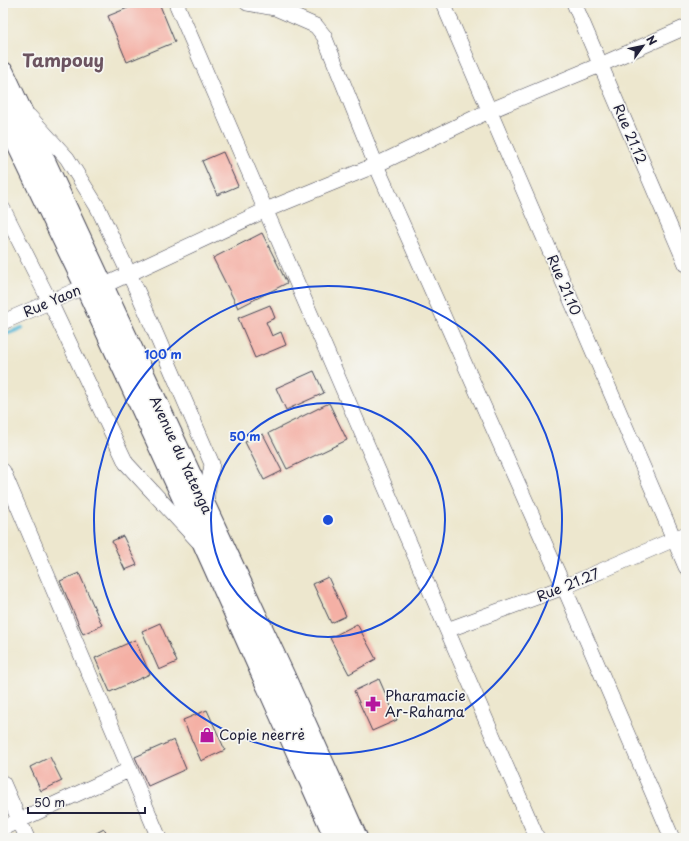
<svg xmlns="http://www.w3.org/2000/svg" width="689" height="841" font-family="'Playpen Sans',sans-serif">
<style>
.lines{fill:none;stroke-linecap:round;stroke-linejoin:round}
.stream{stroke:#57b7d6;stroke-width:4.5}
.building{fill:#f4b0a5}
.minor-casing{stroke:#404051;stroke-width:16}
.primary-casing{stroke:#404051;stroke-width:24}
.minor{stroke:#fff;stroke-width:15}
.primary{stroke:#fff;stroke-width:22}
.ring{fill:none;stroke:#1d4ed8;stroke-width:2}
.labels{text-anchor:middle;stroke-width:3.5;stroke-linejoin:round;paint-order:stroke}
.street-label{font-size:14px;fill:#22223b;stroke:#f6f6f2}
.poi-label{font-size:14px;fill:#22223b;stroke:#f6f6f2;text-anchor:start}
.district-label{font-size:18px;font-weight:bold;fill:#6c5460;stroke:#f6f6f2}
.centre{fill:#1d4ed8;stroke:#f6f6f2;stroke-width:2}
.ring-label{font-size:12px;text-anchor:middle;font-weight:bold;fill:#1d4ed8;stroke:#f6f6f2;stroke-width:3.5;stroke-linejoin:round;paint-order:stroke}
</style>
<rect width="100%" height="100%" fill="#f6f6f2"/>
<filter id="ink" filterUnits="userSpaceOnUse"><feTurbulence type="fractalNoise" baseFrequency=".025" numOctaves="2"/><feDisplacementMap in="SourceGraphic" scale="8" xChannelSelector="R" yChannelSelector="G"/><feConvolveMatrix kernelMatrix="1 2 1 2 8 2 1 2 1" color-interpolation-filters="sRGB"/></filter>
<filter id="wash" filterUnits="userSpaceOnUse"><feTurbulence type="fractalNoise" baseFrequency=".012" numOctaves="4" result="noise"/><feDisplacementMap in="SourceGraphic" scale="16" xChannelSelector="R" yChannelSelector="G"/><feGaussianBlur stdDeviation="0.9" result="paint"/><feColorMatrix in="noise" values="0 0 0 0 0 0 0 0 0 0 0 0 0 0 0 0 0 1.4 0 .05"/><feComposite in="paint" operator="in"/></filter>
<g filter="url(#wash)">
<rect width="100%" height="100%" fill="#ede7ce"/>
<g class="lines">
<path class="stream" d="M 3,335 L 22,328"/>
</g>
<g id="blocks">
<path class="building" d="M 140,3 L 159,3 L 175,42 L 127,62 L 108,16 Z
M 223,152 L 238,186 L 217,195 L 202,161 Z
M 262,233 L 287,283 L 238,308 L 213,258 Z
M 270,305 L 275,318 L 266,322 L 272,336 L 281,332 L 286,345 L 255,358 L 238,318 Z
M 314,371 L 324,393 L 286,410 L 276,388 Z
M 329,403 L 347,440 L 287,469 L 269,433 Z
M 263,434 L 282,471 L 264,480 L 245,442 Z
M 123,536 L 137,565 L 125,570 L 112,541 Z
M 79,573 L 102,625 L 83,634 L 60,581 Z
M 328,577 L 346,616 L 331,623 L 313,584 Z
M 160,623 L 177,662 L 159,670 L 142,631 Z
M 357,624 L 376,659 L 349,674 L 330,638 Z
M 135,640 L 150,674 L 110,692 L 95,658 Z
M 379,679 L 397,720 L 372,731 L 354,691 Z
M 207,710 L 225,750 L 201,761 L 183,720 Z
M 174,740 L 186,769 L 148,786 L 135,757 Z
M 50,757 L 62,781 L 41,791 L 30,767 Z
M 104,829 L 109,838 L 87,838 Z"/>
</g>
</g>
<g filter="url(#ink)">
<use href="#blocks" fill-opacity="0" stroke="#404051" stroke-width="1"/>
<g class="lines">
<g class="minor-casing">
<path id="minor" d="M 176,3 L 537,838
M 247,3 L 275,8 L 316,26 L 324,36 L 376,165 L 564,587 L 672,838
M 443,3 L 686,567
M 574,3 L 686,264
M 29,116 L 67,158 L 98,208 L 139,295 L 212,464 L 205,506
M 3,209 L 50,302 L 126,463 L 198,541
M 3,322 L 86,286 L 103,286 L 266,210 L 376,165 L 489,111 L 600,65 L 686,27
M 3,471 L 159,838
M 447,630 L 564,587 L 686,534
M 3,783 L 27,838
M 3,828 L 129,770"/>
</g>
<g class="primary-casing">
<path id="primary" d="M 3,73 L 284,677 L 356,838
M 3,113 L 86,286 L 190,512 L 336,838"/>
</g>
<use href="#minor" class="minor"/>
<use href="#primary" class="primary"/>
</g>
</g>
<g class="ring">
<circle cx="328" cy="520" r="117"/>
<circle cx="328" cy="520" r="234"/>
</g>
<defs>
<g id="pharmacy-bare" transform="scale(1.2)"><path d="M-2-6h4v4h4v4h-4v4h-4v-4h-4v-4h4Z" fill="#b5179e" stroke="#f6f6f2" stroke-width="2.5" paint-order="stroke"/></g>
<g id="shop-bare" transform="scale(1.2)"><path d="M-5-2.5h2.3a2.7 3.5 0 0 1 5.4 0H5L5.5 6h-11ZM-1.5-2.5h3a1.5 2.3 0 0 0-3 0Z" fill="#b5179e" stroke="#f6f6f2" stroke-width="2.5" paint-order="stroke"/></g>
</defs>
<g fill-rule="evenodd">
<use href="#pharmacy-bare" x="373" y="704"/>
<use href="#shop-bare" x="207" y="735"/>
</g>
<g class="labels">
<g class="street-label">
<text transform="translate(630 134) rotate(67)" y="5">Rue 21.12</text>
<text transform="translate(564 285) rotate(67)" y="5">Rue 21.10</text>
<text transform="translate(52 301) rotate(-23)" y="5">Rue Yaon</text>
<text transform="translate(181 455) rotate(65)" y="5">Avenue du Yatenga</text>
<text transform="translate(568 585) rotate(-22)" y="5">Rue 21.27</text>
</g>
<g class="poi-label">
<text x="385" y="701">Pharamacie<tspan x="385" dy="16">Ar-Rahama</tspan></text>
<text x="219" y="740">Copie neerrė</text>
</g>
<g class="district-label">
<text x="63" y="67">Tampouy</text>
</g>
</g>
<circle cx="328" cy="520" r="6" class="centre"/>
<g class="ring-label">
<text x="163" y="359">100 m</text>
<text x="245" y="441">50 m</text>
</g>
<rect width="689" height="841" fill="none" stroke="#f6f6f2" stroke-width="16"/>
<g transform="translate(643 46) rotate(57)" stroke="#f6f6f2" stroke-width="3" paint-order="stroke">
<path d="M0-3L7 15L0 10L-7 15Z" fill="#22223b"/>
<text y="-6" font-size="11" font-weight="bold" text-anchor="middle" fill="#22223b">N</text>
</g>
<path d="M28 807v6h117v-6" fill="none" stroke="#22223b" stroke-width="2"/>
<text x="34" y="807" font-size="12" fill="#22223b" stroke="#f6f6f2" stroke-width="3" paint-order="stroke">50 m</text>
</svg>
